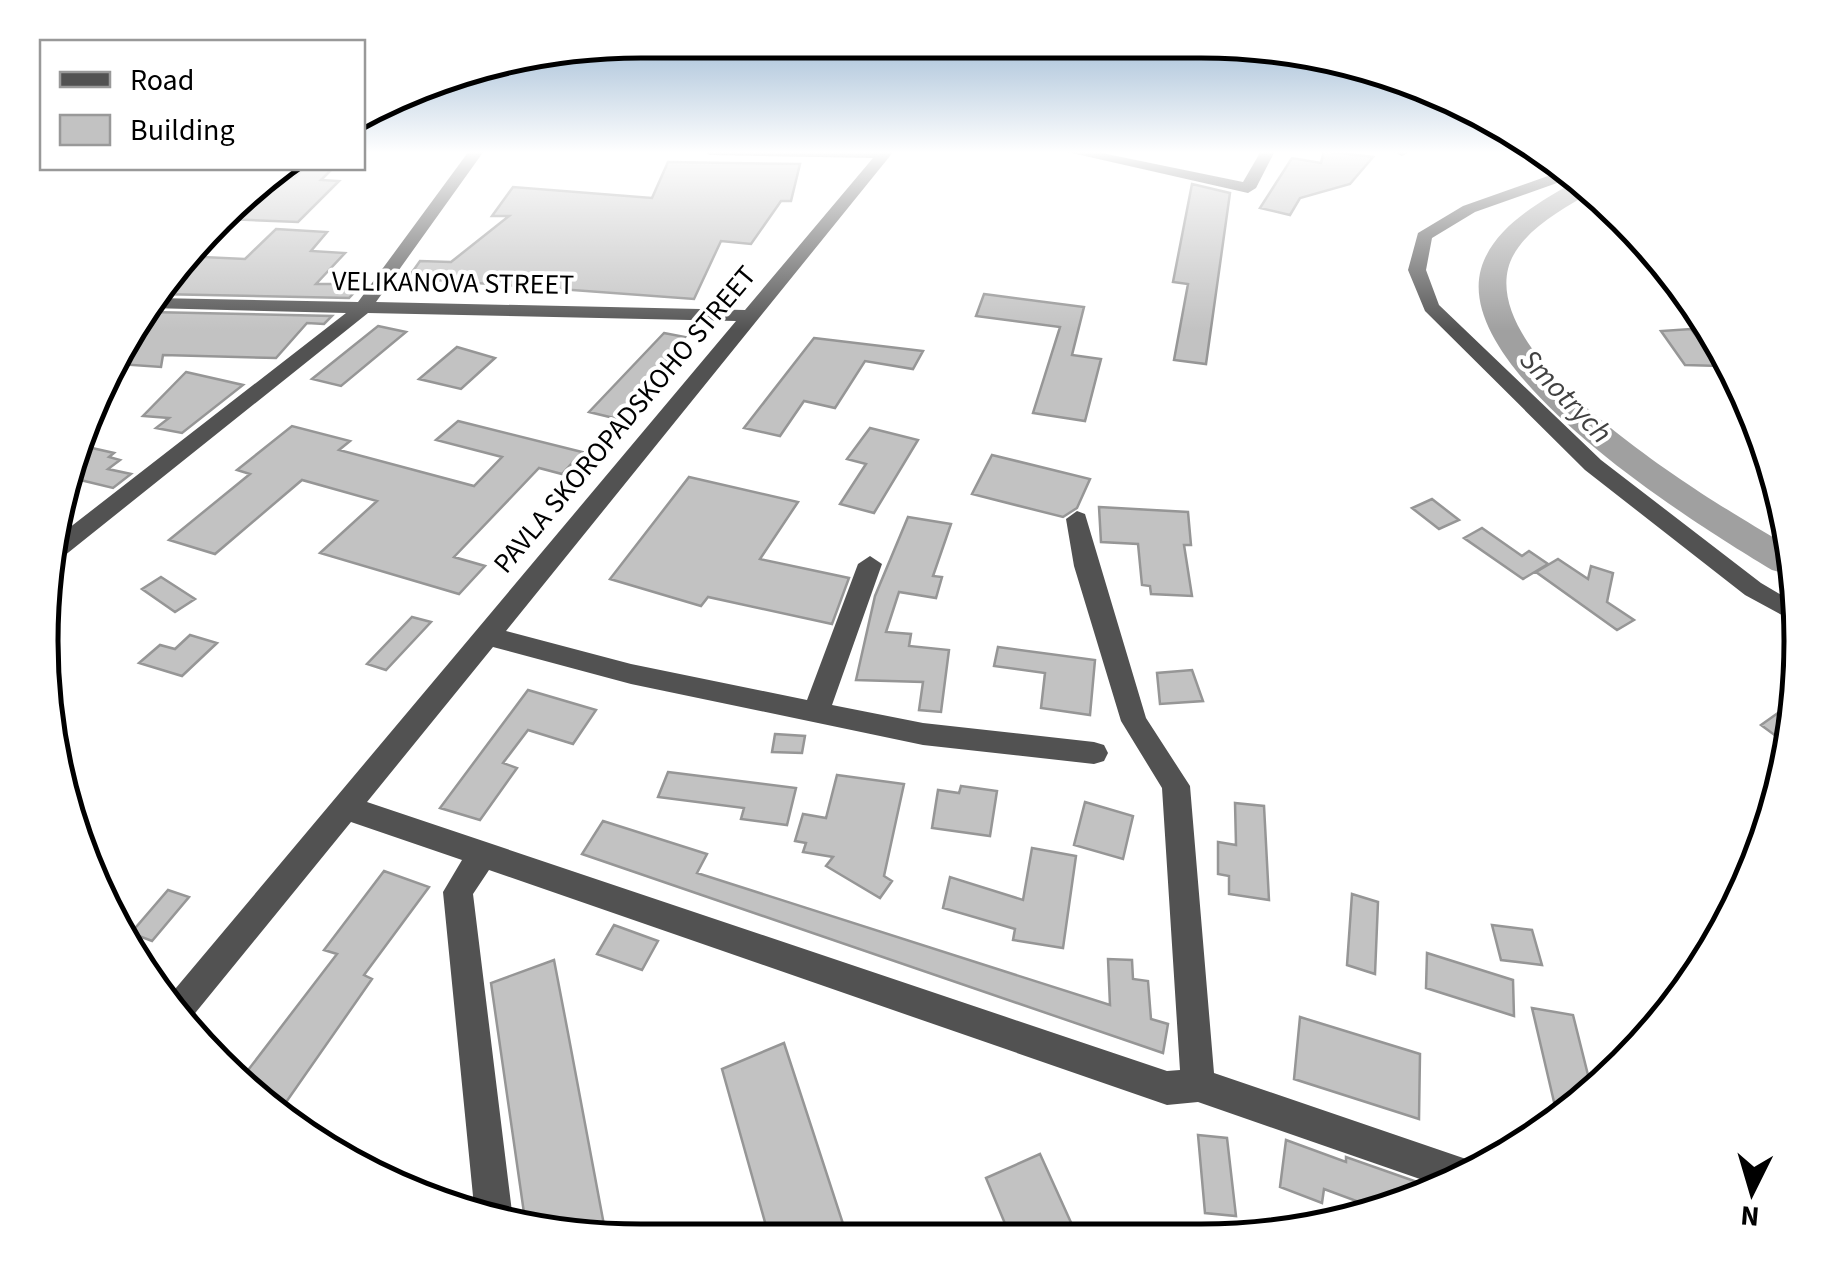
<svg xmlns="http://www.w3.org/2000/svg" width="1842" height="1282" font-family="'Source Sans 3',sans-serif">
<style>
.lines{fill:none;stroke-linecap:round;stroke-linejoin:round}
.river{fill:#a0a0a0;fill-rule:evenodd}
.building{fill:#c2c2c2;stroke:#969696;stroke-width:2.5}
.minor{fill:#525252;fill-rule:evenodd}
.labels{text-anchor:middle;stroke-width:8;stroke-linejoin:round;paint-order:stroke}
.far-street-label{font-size:28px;fill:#000;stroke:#fff}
.far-water-label{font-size:30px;font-style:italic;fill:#414141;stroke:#fff}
.rim{fill:none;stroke:#000;stroke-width:5}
</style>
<rect width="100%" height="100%" fill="#fff"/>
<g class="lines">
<path class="river" d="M 1574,182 L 1590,193 C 1561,210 1517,233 1508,269 C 1485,367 1711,501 1783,543 L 1787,574 L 1772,570 C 1697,525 1452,373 1481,269 C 1493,227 1540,202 1574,182 Z"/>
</g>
<path class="building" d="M 1324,151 L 1373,157 L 1350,184 L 1300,198 L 1290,215 L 1260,208 L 1292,158 L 1321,163 Z
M 668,162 L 800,164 L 791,201 L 781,201 L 751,244 L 721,241 L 694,299 L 408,278 L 420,261 L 451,262 L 509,216 L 492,216 L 513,187 L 652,198 Z
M 304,168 L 333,168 L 321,180 L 339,181 L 298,222 L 225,219 L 271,177 L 294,178 Z
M 1192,184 L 1230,193 L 1206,364 L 1174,360 L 1188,284 L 1173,282 Z
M 276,229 L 327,232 L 311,251 L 345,253 L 316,284 L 362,284 L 349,298 L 158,294 L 182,256 L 245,259 Z
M 984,294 L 1084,307 L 1072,355 L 1101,359 L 1085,421 L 1033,413 L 1060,327 L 976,316 Z
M 148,311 L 150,312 L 332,316 L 324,324 L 307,323 L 276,358 L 163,355 L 161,367 L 118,364 L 132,350 L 126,346 Z
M 378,326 L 406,332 L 341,386 L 312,379 Z
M 1691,329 L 1719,366 L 1685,365 L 1661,331 Z
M 664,333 L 685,337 L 618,419 L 589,412 Z
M 814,338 L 923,351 L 913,369 L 865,361 L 835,408 L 804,401 L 780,436 L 744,428 Z
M 457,347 L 495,358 L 461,389 L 419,379 Z
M 186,372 L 243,385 L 182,433 L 156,428 L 169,418 L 143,416 Z
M 458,421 L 582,452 L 562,474 L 539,468 L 454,557 L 485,566 L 459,594 L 320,553 L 377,501 L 302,480 L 215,554 L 169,540 L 250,474 L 237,470 L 292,426 L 350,441 L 339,450 L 474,486 L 502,457 L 436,440 Z
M 870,428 L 918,440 L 874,513 L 840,504 L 866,464 L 847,459 Z
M 92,448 L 114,453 L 109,457 L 120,460 L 108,469 L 131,474 L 113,488 L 68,477 L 76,449 Z
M 992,455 L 1090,479 L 1077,508 L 1063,517 L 972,494 Z
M 689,477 L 798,502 L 760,559 L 849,578 L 832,624 L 708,597 L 701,606 L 610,579 Z
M 1432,499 L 1459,520 L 1439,529 L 1412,508 Z
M 1099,507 L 1188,512 L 1191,545 L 1184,545 L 1192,596 L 1151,594 L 1150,586 L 1142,585 L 1138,544 L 1101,542 Z
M 908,517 L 951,524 L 933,576 L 942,577 L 936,598 L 899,592 L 886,632 L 911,634 L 909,646 L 949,650 L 941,712 L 919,710 L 923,682 L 856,680 L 875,596 Z
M 1482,528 L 1522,556 L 1529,551 L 1548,564 L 1523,579 L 1464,538 Z
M 1558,559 L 1588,579 L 1591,566 L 1613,573 L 1607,602 L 1634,620 L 1617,630 L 1536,572 Z
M 161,577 L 195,599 L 175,612 L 142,589 Z
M 412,617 L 431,622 L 386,670 L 367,664 Z
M 190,635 L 217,643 L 182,676 L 139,663 L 160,645 L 175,649 Z
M 998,647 L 1095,660 L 1090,715 L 1041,708 L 1045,673 L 994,666 Z
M 1192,670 L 1203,701 L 1160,704 L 1157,673 Z
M 528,690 L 596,710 L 573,744 L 528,730 L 503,763 L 517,768 L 480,820 L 440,808 Z
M 1795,701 L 1789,723 L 1784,742 L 1761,725 Z
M 775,734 L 805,736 L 802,753 L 772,752 Z
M 668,772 L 796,788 L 787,825 L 741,819 L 744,808 L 658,797 Z
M 837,775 L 904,784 L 884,876 L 892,881 L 880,898 L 826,866 L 833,857 L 803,852 L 806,843 L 795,841 L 803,814 L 826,818 Z
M 961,786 L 997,791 L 990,836 L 932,828 L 938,790 L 959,793 Z
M 1085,802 L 1133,816 L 1123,859 L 1074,845 Z
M 1235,803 L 1264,806 L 1269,900 L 1229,894 L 1229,876 L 1218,874 L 1218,842 L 1236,845 Z
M 603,821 L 707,854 L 697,873 L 1110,1005 L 1108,959 L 1132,960 L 1133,979 L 1148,981 L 1151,1019 L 1168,1024 L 1163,1053 L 582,854 Z
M 1032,848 L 1076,856 L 1063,948 L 1013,940 L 1015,929 L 943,908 L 950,877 L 1023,900 Z
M 384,871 L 429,887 L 364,975 L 372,979 L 282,1108 L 242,1078 L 337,954 L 324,950 Z
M 168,890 L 189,897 L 152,941 L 131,933 Z
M 1352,894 L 1378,902 L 1375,974 L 1347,965 Z
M 614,925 L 658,941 L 642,970 L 597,954 Z
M 1492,925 L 1532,930 L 1542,965 L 1501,960 Z
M 1427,953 L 1513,980 L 1514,1016 L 1426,988 Z
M 554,960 L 568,1033 L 607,1241 L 525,1220 L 491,983 Z
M 1532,1008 L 1573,1015 L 1593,1095 L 1558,1119 Z
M 1300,1017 L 1420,1054 L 1419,1119 L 1294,1079 Z
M 784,1043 L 848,1239 L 770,1240 L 722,1069 Z
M 1198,1135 L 1227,1138 L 1236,1216 L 1205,1213 Z
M 1286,1140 L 1346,1162 L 1346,1157 L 1437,1189 L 1375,1208 L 1324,1189 L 1322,1203 L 1280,1187 Z
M 1040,1154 L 1078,1238 L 1011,1238 L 986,1178 Z"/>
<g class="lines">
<path class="minor" d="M 469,151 L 484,151 L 376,302 L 745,310 L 873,158 L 710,155 L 703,151 L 894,151 L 506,631 L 631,664 L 807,700 L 858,564 L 870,556 L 882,564 L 832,705 L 923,723 L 1094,742 L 1104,745 L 1108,753 L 1104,761 L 1094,764 L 923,745 L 631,684 L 493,647 L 367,802 L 1167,1071 L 1180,1070 L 1162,788 L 1121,721 L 1074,566 L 1066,519 L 1077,511 L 1085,514 L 1146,718 L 1190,786 L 1214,1073 L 1469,1160 L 1483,1169 L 1466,1180 L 1443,1187 L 1198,1102 L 1167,1105 L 489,870 L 473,894 L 512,1212 L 510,1216 L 474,1206 L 443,892 L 462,860 L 351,822 L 183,1028 L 165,1001 L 736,321 L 368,313 L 54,564 L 45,566 L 51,542 L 346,313 L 150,308 L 156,298 L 358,302 Z
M 1063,151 L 1092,151 L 1243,182 L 1261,151 L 1275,151 L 1256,188 L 1248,193 Z
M 1392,151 L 1409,151 L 1409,152 L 1402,156 Z
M 1562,171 L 1571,178 L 1475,212 L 1432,238 L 1426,270 L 1439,305 L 1601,460 L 1761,583 L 1790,600 L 1793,621 L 1745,595 L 1585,470 L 1425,311 L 1408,270 L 1418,233 L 1463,206 Z"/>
</g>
<linearGradient id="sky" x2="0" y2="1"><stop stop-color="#8baccb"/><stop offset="0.46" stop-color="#fff"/><stop offset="1" stop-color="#fff" stop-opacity="0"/></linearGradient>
<rect width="1842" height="331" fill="url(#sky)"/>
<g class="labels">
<g class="far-street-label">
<text transform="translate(453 282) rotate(1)" y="10">VELIKANOVA STREET</text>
<text transform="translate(624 419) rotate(-50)" y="10">PAVLA SKOROPADSKOHO STREET</text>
</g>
<g class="far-water-label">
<text transform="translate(1566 396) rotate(46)" y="10">Smotrych</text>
</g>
</g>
<path d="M0 0H1842V1282H0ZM641 58H1201A583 583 0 0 1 1784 641V641A583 583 0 0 1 1201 1224H641A583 583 0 0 1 58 641V641A583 583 0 0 1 641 58Z" fill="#fff" fill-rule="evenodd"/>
<path class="rim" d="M641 58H1201A583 583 0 0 1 1784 641V641A583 583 0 0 1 1201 1224H641A583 583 0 0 1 58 641V641A583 583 0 0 1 641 58Z"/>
<rect x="40" y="40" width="325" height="130" fill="#ffffff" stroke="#999999" stroke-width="2.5"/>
<rect x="60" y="72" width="50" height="15" fill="#525252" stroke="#999999" stroke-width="2.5"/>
<text x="130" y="90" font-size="30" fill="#000000">Road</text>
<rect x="60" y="115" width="50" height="30" fill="#c2c2c2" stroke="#999999" stroke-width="2.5"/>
<text x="130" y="140" font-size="30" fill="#000000">Building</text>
<g transform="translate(1752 1192) rotate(185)" stroke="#ffffff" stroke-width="8" paint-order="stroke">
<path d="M0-8L18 38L0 25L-18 38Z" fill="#000000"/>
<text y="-15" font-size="28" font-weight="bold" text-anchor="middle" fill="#000000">N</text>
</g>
</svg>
